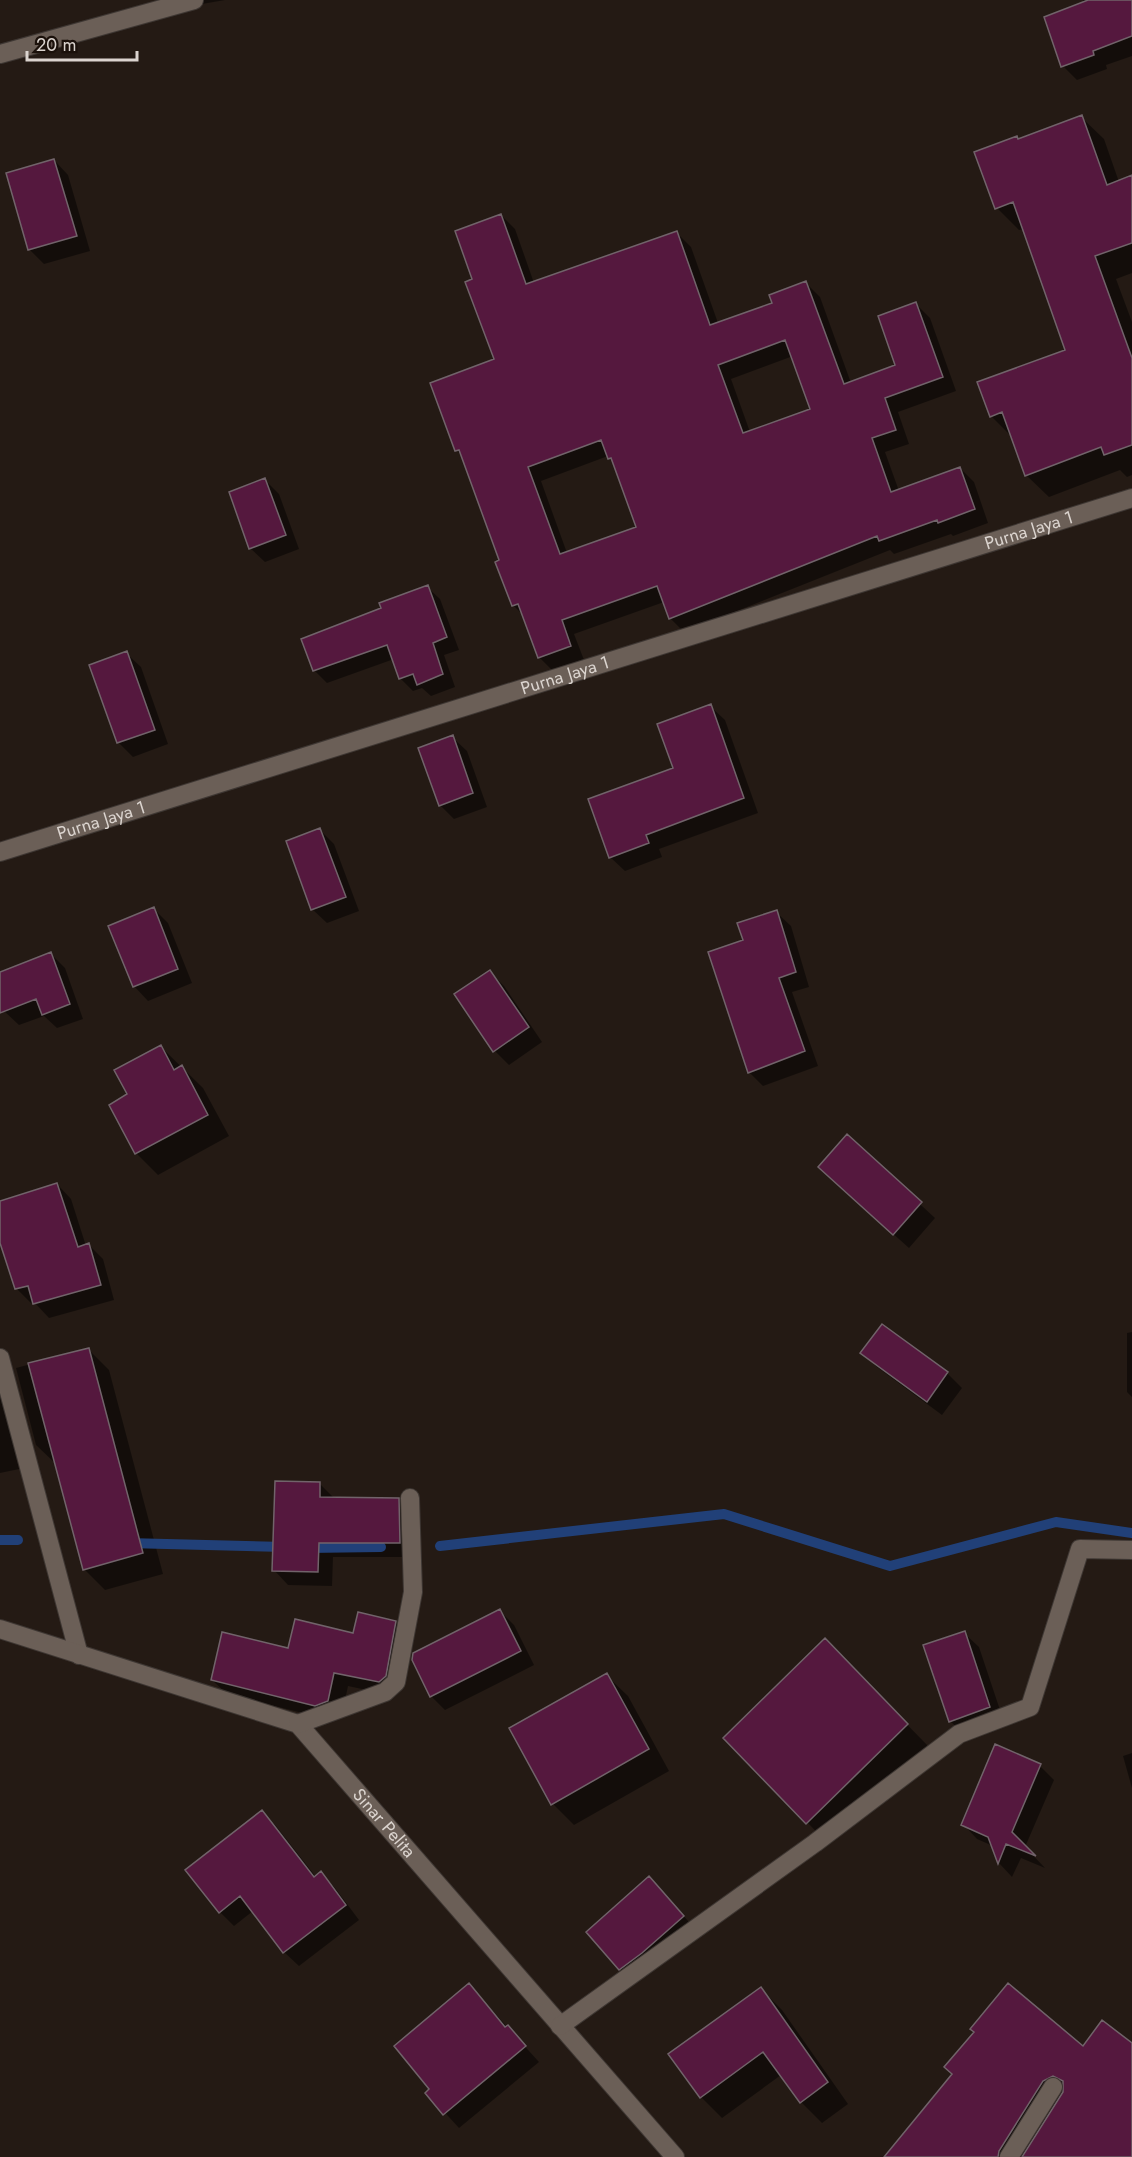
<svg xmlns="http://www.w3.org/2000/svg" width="1132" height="2157" font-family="Jost,sans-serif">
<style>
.shadow{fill:#0007;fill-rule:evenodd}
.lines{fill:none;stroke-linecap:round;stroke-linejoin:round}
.stream{stroke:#214078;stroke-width:10}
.building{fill:#55183e;stroke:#71636a;stroke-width:1.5;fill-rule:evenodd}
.street-casing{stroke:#3e3733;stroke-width:20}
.street{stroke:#6b5f57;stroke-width:18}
.labels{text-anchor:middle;stroke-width:4.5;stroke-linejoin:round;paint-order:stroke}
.street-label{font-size:18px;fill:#dbd4cf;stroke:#1b110b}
</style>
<rect width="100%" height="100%" fill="#241a14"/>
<path class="shadow" d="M 197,0 L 225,0 L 202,4 Z
M 1083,0 L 1132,0 L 1132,56 L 1106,65 L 1107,69 L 1077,80 L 1063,66 L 1084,3 Z
M 1081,117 L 1104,139 L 1119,182 L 1132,177 L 1132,273 L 1116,279 L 1132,322 L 1132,475 L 1127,477 L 1120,470 L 1049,497 L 1026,475 L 1013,438 L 991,416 L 1067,351 L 1024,229 L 1019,230 L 997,208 L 1019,140 Z
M 54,160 L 68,175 L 90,251 L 44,264 L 30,250 L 8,174 Z
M 501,215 L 515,229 L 534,283 L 677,233 L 691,247 L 718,323 L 774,304 L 806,283 L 820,297 L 851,383 L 897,366 L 916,304 L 930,318 L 956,391 L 898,412 L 909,444 L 885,452 L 899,491 L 960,468 L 974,482 L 988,523 L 953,536 L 951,534 L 894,554 L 890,550 L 684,632 L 670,618 L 664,602 L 574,634 L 584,660 L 553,671 L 539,657 L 525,617 L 513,605 L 501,561 L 464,457 L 456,450 L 495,360 L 474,280 ZM 793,356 L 812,410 L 750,432 L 731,379 ZM 608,456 L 615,464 L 638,528 L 567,553 L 541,481 Z
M 265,480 L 279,494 L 299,549 L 265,562 L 250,548 Z
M 427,587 L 440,599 L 459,650 L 444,655 L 455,687 L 431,696 L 422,688 L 413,691 L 401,679 L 394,659 L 327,683 L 314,670 L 383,609 Z
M 126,653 L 141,667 L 168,744 L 133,757 L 119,743 L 91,666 Z
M 710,706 L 725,720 L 758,813 L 659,849 L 662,857 L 625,871 L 610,857 L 675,769 Z
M 452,737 L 467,751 L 487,807 L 454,819 L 440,805 Z
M 320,830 L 334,844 L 359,911 L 327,923 L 312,909 Z
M 154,909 L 168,923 L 192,983 L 148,1001 L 134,986 Z
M 776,912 L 791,926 L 809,987 L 792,992 L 818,1066 L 763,1086 L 749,1072 L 744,941 Z
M 51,954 L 65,968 L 83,1019 L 57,1028 L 44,1016 L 19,1025 L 4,1011 L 0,998 L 0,974 Z
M 490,972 L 504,986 L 542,1042 L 509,1065 L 495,1051 Z
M 161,1047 L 203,1088 L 229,1136 L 158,1175 L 137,1154 L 111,1105 L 129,1095 Z
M 847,1137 L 935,1218 L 909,1248 L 834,1181 Z
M 57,1184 L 71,1199 L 86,1246 L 89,1245 L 103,1259 L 114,1300 L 49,1318 L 34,1302 L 31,1303 L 16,1288 L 0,1237 L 0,1202 Z
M 882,1326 L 947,1373 L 962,1388 L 942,1415 L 877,1367 L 862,1353 Z
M 1132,1332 L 1132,1397 L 1127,1392 L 1127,1333 Z
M 88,1349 L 109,1370 L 163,1574 L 105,1590 L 84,1569 L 57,1465 L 36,1445 L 16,1368 Z
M 0,1383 L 29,1467 L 0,1473 Z
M 319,1483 L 334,1498 L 398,1499 L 413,1514 L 414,1557 L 333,1557 L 332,1586 L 288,1585 L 274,1570 Z
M 500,1611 L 514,1625 L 534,1665 L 445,1710 L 431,1696 Z
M 395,1623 L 410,1637 L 394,1696 L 348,1686 L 342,1715 L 330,1720 L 227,1694 L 212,1680 L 289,1650 Z
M 964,1633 L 979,1647 L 1004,1722 L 965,1735 L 950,1721 Z
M 846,1662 L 928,1746 L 828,1844 L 807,1822 Z
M 606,1675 L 628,1696 L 669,1771 L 574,1825 L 553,1804 Z
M 1132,1753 L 1132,1788 L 1123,1756 Z
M 1040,1766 L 1054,1780 L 1025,1847 L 1045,1868 L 1021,1858 L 1012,1877 L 999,1863 L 993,1846 L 977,1839 L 963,1824 Z
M 261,1812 L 276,1826 L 316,1877 L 321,1873 L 335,1888 L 359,1920 L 299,1966 L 284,1952 L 253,1911 L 234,1926 L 220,1912 Z
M 663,1893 L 697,1931 L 635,1983 L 620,1969 Z
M 469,1985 L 539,2062 L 459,2128 L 427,2093 L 432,2089 Z
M 761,1989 L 782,2010 L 848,2104 L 822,2123 L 801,2102 L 781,2075 L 722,2118 L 701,2097 Z
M 1132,2045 L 1132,2157 L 1024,2157 L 1064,2093 L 1064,2089 L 1057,2095 L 1019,2157 L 886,2157 L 1083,2048 Z"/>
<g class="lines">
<path class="stream" d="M 0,1540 L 18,1540
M 127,1543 L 285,1547
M 440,1546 L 724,1514 L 890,1566 L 1056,1522 L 1132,1533
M 307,1548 L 381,1547"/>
</g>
<path class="building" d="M 1088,0 L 1132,0 L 1132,36 L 1093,51 L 1094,55 L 1061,67 L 1044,17 Z
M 1082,115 L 1107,185 L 1132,175 L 1132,243 L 1095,256 L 1132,358 L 1132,445 L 1104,455 L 1101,447 L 1025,476 L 1002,412 L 990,417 L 977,382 L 1065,350 L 1013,202 L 995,209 L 974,152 L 1017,136 L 1018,139 Z
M 54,159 L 77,236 L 28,250 L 6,173 Z
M 501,214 L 526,284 L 677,231 L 710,325 L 772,303 L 769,295 L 806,281 L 844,384 L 895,365 L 878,316 L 916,302 L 943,377 L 885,398 L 896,430 L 872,438 L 891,492 L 960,467 L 975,509 L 938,523 L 937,520 L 879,541 L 877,536 L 669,619 L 657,586 L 562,620 L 571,646 L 538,658 L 518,604 L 512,606 L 495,562 L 499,560 L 459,450 L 455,451 L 430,383 L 494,359 L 465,282 L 472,279 L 455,231 ZM 785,340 L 810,409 L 743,433 L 718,365 ZM 601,440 L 608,459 L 611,458 L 636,527 L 560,554 L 528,467 Z
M 265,478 L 286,535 L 249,549 L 229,492 Z
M 428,585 L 447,637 L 433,643 L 443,674 L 417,685 L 413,674 L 399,679 L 387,645 L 313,671 L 301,639 L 381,608 L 379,603 Z
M 127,651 L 155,730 L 117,743 L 89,665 Z
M 711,704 L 744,798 L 646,835 L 649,843 L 609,858 L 588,799 L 673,768 L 657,724 Z
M 453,735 L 473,793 L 439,806 L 418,748 Z
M 320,828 L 346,897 L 311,910 L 286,841 Z
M 154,907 L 178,969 L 133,987 L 108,926 Z
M 777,910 L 796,972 L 779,978 L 805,1051 L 748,1073 L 708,952 L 743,940 L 737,923 Z
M 51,952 L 70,1004 L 42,1015 L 36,999 L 0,1013 L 0,972 Z
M 490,970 L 529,1027 L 493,1052 L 454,994 Z
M 161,1045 L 174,1070 L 182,1065 L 208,1115 L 135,1154 L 109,1105 L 127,1094 L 114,1070 Z
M 847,1134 L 922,1202 L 893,1235 L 818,1167 Z
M 57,1183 L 78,1247 L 89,1243 L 101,1285 L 33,1304 L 28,1286 L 15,1289 L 0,1243 L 0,1201 Z
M 882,1324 L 948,1372 L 927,1402 L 860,1353 Z
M 89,1348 L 143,1553 L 83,1570 L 28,1363 Z
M 275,1481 L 320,1482 L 320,1497 L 399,1498 L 400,1543 L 319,1543 L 318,1572 L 272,1571 Z
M 500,1609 L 521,1651 L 430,1697 L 412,1660 L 413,1653 Z
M 358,1612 L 396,1621 L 386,1676 L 379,1682 L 334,1673 L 328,1701 L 315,1706 L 211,1680 L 222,1632 L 288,1648 L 295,1619 L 353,1633 Z
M 965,1631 L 990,1707 L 949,1722 L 923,1645 Z
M 825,1638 L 908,1724 L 806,1824 L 723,1738 Z
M 607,1673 L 649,1749 L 551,1805 L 509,1728 Z
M 995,1744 L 1041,1764 L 1012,1832 L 1036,1856 L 1006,1844 L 998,1864 L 988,1837 L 961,1825 Z
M 262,1810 L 314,1877 L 321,1871 L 346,1905 L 283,1953 L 240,1896 L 219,1913 L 185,1870 Z
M 649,1876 L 684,1916 L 642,1953 L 619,1970 L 586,1932 Z
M 469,1983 L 505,2027 L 508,2025 L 526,2046 L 443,2115 L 425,2093 L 429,2089 L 394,2046 Z
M 1008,1983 L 1083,2046 L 1102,2020 L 1132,2043 L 1132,2157 L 1022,2157 L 1063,2092 L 1063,2081 L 1053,2076 L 1043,2081 L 999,2151 L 998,2157 L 884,2157 L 952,2074 L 944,2067 L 974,2032 L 970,2029 Z
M 761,1987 L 828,2082 L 800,2103 L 763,2052 L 700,2098 L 668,2054 Z"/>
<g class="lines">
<g class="street-casing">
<g id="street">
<path d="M 0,54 L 194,0"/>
<path id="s1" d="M 0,852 L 1132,498"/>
<path d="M 0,1358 L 79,1655"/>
<path id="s2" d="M 0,1629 L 298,1724 L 675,2157"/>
<path d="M 298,1724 L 385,1692 L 396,1682 L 413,1592 L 410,1498"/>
<path d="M 560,2026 L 815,1843 L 959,1734 L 1030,1707 L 1080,1549 L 1132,1550"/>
<path d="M 1009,2157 L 1053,2087"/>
</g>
</g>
<use href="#street" class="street"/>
</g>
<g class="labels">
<g class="street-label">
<text dy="6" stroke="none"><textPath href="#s1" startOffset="1078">Purna Jaya 1</textPath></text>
<text dy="6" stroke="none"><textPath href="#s1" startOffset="592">Purna Jaya 1</textPath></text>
<text dy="6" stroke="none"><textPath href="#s1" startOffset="106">Purna Jaya 1</textPath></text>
<text dy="6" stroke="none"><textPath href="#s2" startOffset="444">Sinar Pelita</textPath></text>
</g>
</g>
<path d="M27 51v9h110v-9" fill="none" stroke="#dbd4cf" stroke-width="3"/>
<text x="36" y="51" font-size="18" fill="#dbd4cf" stroke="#1b110b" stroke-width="4.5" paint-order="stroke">20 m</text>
</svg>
